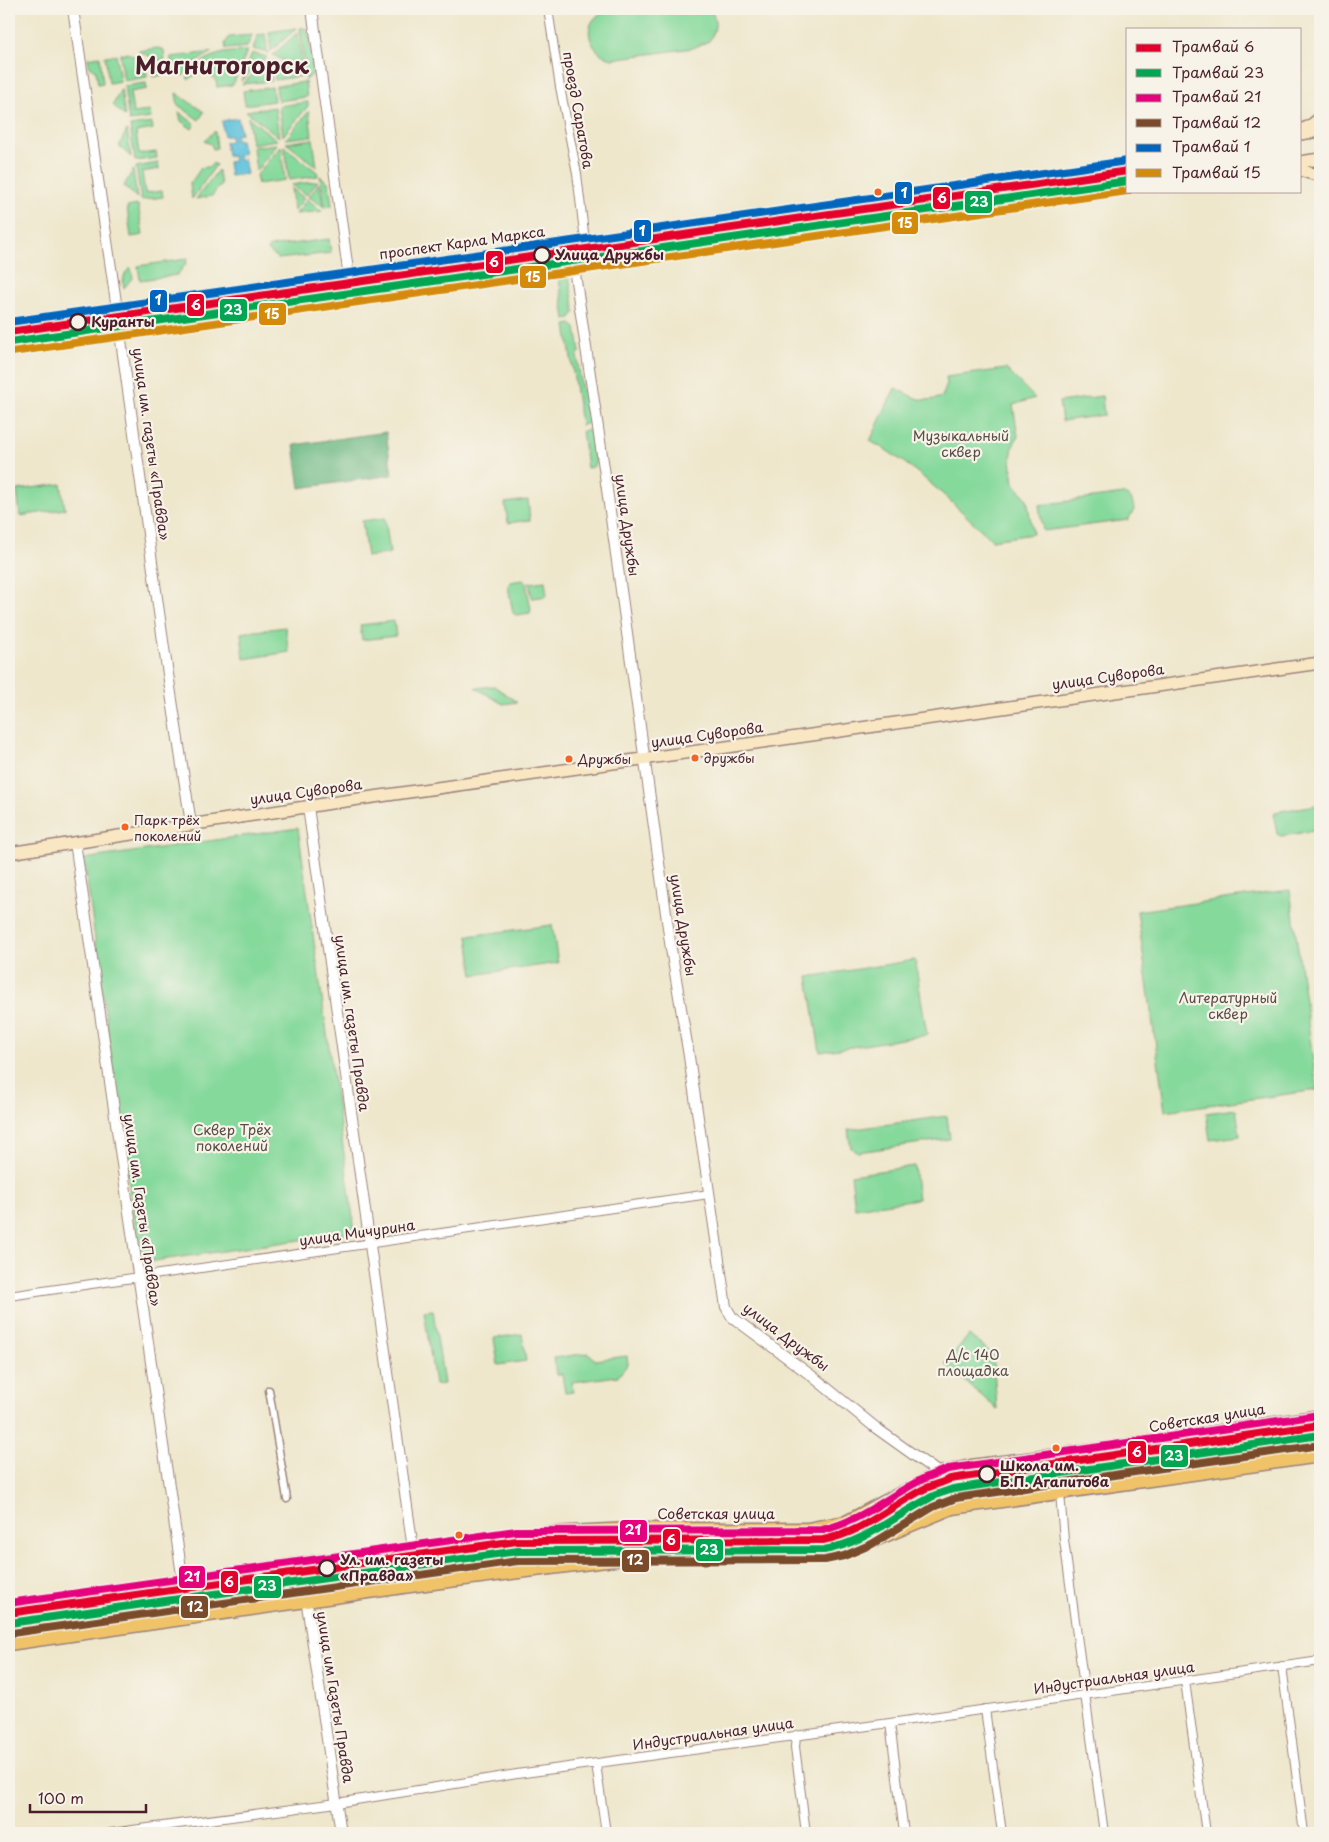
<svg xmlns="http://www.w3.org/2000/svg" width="1329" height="1842" font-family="'Playpen Sans',sans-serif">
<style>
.green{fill:#85d99b;stroke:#687c63}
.forest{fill:#6cb983;stroke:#5b6c57}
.water{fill:#5fc3dd;stroke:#547184}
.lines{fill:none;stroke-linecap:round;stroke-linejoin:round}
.pedestrian-casing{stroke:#9c837c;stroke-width:9}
.minor-casing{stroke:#9c837c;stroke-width:10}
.tertiary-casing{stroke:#9c837c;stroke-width:12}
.secondary-casing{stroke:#9c837c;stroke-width:14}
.primary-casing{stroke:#9c837c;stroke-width:15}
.pedestrian{stroke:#fff;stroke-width:6}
.minor{stroke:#fff;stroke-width:8}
.tertiary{stroke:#fff;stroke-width:10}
.secondary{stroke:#f9e7c3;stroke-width:11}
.primary{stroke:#f0c369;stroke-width:12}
.tram-1-casing{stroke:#f7f3e8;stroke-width:11}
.tram-2-casing{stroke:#f7f3e8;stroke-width:11}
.tram-3-casing{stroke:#f7f3e8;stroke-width:11}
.tram-4-casing{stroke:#f7f3e8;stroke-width:11}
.tram-5-casing{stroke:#f7f3e8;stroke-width:11}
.tram-6-casing{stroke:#f7f3e8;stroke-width:11}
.tram-1{stroke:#e4002b;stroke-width:8}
.tram-2{stroke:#00a651;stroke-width:8}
.tram-3{stroke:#e5007d;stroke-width:8}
.tram-4{stroke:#7a4b2a;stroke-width:8}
.tram-5{stroke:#0065bd;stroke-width:8}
.tram-6{stroke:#d48b09;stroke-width:8}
.bus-dot{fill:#f26522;stroke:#f7f3e8;stroke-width:2}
.stop-dot{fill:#f7f3e8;stroke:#4a1f2b;stroke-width:2.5}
.labels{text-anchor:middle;stroke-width:4.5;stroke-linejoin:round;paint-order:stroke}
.bus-label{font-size:13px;fill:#4a1f2b;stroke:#f7f3e8;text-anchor:start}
.street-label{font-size:14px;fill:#4a1f2b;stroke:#f7f3e8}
.stop-label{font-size:14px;font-weight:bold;fill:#4a1f2b;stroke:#f7f3e8;text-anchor:start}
.park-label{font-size:14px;fill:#594e47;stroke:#f7f3e8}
.town-label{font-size:24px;font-weight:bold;fill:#4a1f2b;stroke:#f7f3e8}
.line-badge{stroke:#f7f3e8;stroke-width:2}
.badge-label{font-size:14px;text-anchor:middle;font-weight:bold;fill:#fff}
</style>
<rect width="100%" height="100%" fill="#f7f3e8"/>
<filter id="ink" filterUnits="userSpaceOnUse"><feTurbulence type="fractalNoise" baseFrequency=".02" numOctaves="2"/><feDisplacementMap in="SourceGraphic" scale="10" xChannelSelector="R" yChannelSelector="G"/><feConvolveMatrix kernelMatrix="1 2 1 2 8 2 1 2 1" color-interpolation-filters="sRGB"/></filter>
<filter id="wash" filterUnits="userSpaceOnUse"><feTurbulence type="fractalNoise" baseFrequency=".0096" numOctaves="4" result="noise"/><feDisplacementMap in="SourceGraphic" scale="20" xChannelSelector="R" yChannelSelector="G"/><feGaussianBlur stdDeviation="1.12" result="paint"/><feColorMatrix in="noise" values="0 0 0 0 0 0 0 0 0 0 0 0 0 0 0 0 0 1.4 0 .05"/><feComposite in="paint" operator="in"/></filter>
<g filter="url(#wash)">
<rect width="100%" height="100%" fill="#eee7cc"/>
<path class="green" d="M 624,9 L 710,9 C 718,21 716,30 709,41 L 693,48 L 612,59 C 594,55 580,31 597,16 C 604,10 615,10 624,9 Z
M 297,28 L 271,51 L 269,32 Z
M 300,28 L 305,28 L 309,35 L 314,73 L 306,80 Z
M 298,32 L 303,72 L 273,55 Z
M 265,34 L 268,53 L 253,49 L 258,35 Z
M 252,35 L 247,47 L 226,49 L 225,44 L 229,37 Z
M 158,48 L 164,50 L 165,63 L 138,51 Z
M 247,51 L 233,85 L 217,87 L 216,80 C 208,72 196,71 189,80 L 187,78 C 204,55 219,52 247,51 Z
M 212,52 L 192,65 L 183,76 L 171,67 L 171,57 Z
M 127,53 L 145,60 L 147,77 L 124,81 L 120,54 Z
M 252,53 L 267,57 L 241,81 Z
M 116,55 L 120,81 L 109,83 L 105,56 Z
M 100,56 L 103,83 L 98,84 L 96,71 L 89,66 L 88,58 Z
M 269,60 L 272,81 L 242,84 Z
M 273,60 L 302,76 L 275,80 Z
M 151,62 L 166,68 L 167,74 L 153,77 Z
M 305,82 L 307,97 L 278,101 L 276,86 Z
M 146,83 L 147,89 L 130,92 L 133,113 L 150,111 L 151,118 L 129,121 L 124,86 Z
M 272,87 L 274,101 L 245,105 L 243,91 Z
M 121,89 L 125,117 L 113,105 Z
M 176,93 L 204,112 L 199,120 L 178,105 Z
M 308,102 L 308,106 L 283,136 L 279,106 Z
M 275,107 L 279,137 L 246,111 Z
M 309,111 L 312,136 L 286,139 Z
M 179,112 L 195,124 L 192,129 L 181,121 Z
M 248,117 L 277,140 L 252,144 Z
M 152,123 L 153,129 L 136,132 L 139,154 L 156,152 L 157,158 L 135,161 L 130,126 Z
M 127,130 L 131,157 L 119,146 Z
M 215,131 L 217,148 L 213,149 L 211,144 L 204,141 Z
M 313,139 L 317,167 L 286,143 Z
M 277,144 L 256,171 L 253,147 Z
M 281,146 L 285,180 L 258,184 L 256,176 Z
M 284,146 L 317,172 L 318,176 L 289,180 Z
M 158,163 L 159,169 L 142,172 L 145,193 L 162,191 L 163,197 L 141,200 L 136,167 Z
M 214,163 L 216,165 L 192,199 L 190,184 L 201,168 L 208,167 Z
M 133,170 L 137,198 L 124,186 Z
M 218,170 L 221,184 L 212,196 L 196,199 Z
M 320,176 L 329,183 L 332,206 L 325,207 Z
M 318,181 L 307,195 L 291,185 Z
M 319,183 L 324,207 L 309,197 Z
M 291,188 L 304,198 L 294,211 Z
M 307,199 L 322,211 L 296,214 Z
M 138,205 L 143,235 L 131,237 L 127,207 Z
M 329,239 L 331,253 L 278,259 L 268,250 L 269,247 Z
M 187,259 L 186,264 L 177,275 L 140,280 L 138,266 Z
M 131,268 L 133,277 L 124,288 C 122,281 124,271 131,268 Z
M 569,277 L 575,312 L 571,318 L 565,319 L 559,278 Z
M 571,324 L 576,328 L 580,352 L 577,356 L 582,390 L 586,391 L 590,419 L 587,424 L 581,425 L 566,325 Z
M 1006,369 L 1035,398 L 1013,405 L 1018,436 L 1013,446 L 1011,459 L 1014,483 L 1027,499 L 1033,534 L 992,540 C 954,505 916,465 870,441 L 895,388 C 914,397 920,404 942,397 L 947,384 L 946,377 Z
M 1102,396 L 1104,415 L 1062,421 L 1059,402 Z
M 588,430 L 593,434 L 596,462 L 593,467 L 587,468 L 582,431 Z
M 61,484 L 65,509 L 20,516 L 17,490 Z
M 1124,494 C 1132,497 1133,502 1134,510 L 1128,520 L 1043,531 L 1039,505 Z
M 528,500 L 530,520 L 508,523 L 505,503 Z
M 385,518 L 390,553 L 367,557 L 362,521 Z
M 523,580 L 526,583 L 531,609 L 530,613 L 516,615 L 513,613 L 508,586 L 510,582 Z
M 545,581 L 547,596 L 532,598 L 529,583 Z
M 394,621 L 396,636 L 362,640 L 360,625 Z
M 285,627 L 289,652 L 244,659 L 241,633 Z
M 494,686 L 517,702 L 503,704 L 476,688 Z
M 1316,805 L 1320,807 L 1320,830 L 1281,836 L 1277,834 L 1274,817 L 1275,812 Z
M 298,828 L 355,1232 L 140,1263 L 84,859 Z
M 1290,890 L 1317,1090 L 1165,1111 L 1137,911 Z
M 552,925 L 558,963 L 473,975 L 468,936 Z
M 915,960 L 927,1035 L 820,1052 L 808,977 Z
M 1236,1109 L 1240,1136 L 1210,1140 L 1206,1113 Z
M 947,1116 L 950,1139 L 858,1152 L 851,1148 L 848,1130 Z
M 914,1166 L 918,1199 L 855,1208 L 851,1175 Z
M 433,1310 L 444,1384 L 435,1385 L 424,1311 Z
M 522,1334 L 526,1361 L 498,1365 L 494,1338 Z
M 969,1335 L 993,1355 L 997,1409 L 945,1364 Z
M 589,1353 L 595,1360 L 627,1356 L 628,1364 L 618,1376 L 572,1382 L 573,1392 L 565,1393 L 562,1374 L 556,1375 L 554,1358 Z"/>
<path class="forest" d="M 386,432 L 392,475 L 300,488 L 294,445 Z"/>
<path class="water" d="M 238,118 L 241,134 L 235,135 L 236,140 L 241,140 L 244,154 L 238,155 L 239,160 L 244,159 L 247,174 L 230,176 L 228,162 L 234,161 L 233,156 L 227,156 L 225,142 L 231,141 L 230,136 L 224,136 L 222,121 Z"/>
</g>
<g filter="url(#ink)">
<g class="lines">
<g class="pedestrian-casing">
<path id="pedestrian" d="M 269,1390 L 287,1499"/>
</g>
<g class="minor-casing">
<path id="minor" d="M 548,9 L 560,87 L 577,174 L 585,241
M 9,1296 L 709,1194
M 1060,1493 L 1064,1540 L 1104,1833
M 1282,1666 L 1304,1833
M 1185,1681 L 1206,1833
M 985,1709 L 1002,1833
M 890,1723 L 904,1833
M 796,1735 L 795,1747 L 806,1833
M 596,1764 L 606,1833
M 110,1833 L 337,1803 L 517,1774 L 890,1723 L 1320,1661"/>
</g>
<g class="tertiary-casing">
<path id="tertiary" d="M 73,9 L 117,309
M 312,9 L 351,292
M 573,261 L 604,468 L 671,949 L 688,1050 L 726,1307 L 732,1317 L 812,1376 L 876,1428 L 939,1473 L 952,1508
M 119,326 L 164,648 L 191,824
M 308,807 L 413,1549
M 75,842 L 183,1582
M 301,1564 L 341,1833"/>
</g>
<g class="secondary-casing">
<path id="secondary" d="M 1300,130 L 1310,126 L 1320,118
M 1300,134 L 1320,131
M 1300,162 L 1320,159
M 1300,170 L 1320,176
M 9,324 L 551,246 L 898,199 L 1128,165
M 9,342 L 507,271 L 736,235 L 1128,178
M 9,853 L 331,803 L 1320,663"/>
</g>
<g class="primary-casing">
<path id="primary" d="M 9,1606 L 313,1562 L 528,1534 L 629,1529 L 808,1529 L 846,1522 L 939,1473 L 971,1466 L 1102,1449 L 1320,1416
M 9,1644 L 410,1586 L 646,1556 L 786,1553 L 811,1554 L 863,1545 L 952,1508 L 1320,1456"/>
</g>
<use href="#pedestrian" class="pedestrian"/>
<use href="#minor" class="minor"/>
<use href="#tertiary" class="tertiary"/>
<use href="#secondary" class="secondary"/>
<use href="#primary" class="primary"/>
<g class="tram-1-casing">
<path id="tram-1" d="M 9,332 L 1128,171
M 9,1613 L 517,1541 L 823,1540 C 866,1531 887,1508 924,1489 C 932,1485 942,1483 950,1479 L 1320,1425"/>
</g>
<g class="tram-2-casing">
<path id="tram-2" d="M 10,342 L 1128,181
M 10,1623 L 518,1551 L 824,1550 C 866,1542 891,1518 928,1499 C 935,1494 945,1492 953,1489 L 1320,1435"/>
</g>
<g class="tram-3-casing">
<path id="tram-3" d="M 9,1603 L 516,1531 L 822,1530 C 859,1522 886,1498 919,1481 C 928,1476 938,1473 948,1469 L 1319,1415"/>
</g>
<g class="tram-4-casing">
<path id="tram-4" d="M 12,1633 L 518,1561 L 825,1560 L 844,1556 L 872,1544 L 933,1507 L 956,1498 L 1320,1445"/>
</g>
<g class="tram-5-casing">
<path id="tram-5" d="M 9,322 L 1127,161"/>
</g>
<g class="tram-6-casing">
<path id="tram-6" d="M 12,352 L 1128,191"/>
</g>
<use href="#tram-1" class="tram-1"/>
<use href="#tram-2" class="tram-2"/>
<use href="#tram-3" class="tram-3"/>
<use href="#tram-4" class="tram-4"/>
<use href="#tram-5" class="tram-5"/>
<use href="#tram-6" class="tram-6"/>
</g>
</g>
<g class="bus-dot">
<circle cx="878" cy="192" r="4.5"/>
<circle cx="695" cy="758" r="4.5"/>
<circle cx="569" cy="759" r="4.5"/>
<circle cx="125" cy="827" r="4.5"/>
<circle cx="1056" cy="1448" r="4.5"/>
<circle cx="459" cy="1535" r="4.5"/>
</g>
<g class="stop-dot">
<circle cx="542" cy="255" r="8"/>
<circle cx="78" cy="322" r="8"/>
<circle cx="987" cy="1474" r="8"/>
<circle cx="327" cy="1568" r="8"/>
</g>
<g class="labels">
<g class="bus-label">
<text x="704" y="763">дружбы</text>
<text x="578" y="764">Дружбы</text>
<text x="134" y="825">Парк трёх<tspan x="134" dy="16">поколений</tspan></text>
</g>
<g class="street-label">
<text transform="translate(578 110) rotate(80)" y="5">проезд Саратова</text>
<text transform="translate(462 243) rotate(-8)" y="5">проспект Карла Маркса</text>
<text transform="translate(151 444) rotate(82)" y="5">улица им. газеты «Правда»</text>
<text transform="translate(627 525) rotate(82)" y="5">улица Дружбы</text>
<text transform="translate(1108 677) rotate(-8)" y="5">улица Суворова</text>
<text transform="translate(707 735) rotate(-8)" y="5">улица Суворова</text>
<text transform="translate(306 792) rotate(-8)" y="5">улица Суворова</text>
<text transform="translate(683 925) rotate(81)" y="5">улица Дружбы</text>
<text transform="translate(352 1023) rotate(82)" y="5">улица им. газеты Правда</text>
<text transform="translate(142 1210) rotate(82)" y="5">улица им. Газеты «Правда»</text>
<text transform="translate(357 1233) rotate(-8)" y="5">улица Мичурина</text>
<text transform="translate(786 1337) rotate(37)" y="5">улица Дружбы</text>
<text transform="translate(1207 1418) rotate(-9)" y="5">Советская улица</text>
<text x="716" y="1519">Советская улица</text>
<text transform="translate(1114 1678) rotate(-8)" y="5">Индустриальная улица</text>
<text transform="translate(335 1697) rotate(81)" y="5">улица им Газеты Правда</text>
<text transform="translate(713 1734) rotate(-8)" y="5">Индустриальная улица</text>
</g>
<g class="stop-label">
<text x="555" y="260">Улица Дружбы</text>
<text x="91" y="327">Куранты</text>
<text x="1000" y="1471">Школа им.<tspan x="1000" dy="16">Б.П. Агапитова</tspan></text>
<text x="340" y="1565">Ул. им. газеты<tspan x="340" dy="16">«Правда»</tspan></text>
</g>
<g class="park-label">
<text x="961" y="441">Музыкальный<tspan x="961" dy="16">сквер</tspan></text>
<text x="1228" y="1003">Литературный<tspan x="1228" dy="16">сквер</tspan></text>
<text x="232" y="1135">Сквер Трёх<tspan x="232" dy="16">поколений</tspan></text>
<text x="973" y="1360">Д/с 140<tspan x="973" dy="16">площадка</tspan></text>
</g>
<g class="town-label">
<text x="222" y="74">Магнитогорск</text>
</g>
</g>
<g class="line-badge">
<rect x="894" y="181" width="19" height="24" rx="5" fill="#0065bd"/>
<rect x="932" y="186" width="19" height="24" rx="5" fill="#e4002b"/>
<rect x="964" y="190" width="29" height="24" rx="5" fill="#00a651"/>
<rect x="891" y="211" width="28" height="24" rx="5" fill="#d48b09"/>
<rect x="633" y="219" width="19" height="24" rx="5" fill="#0065bd"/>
<rect x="485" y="250" width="19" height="24" rx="5" fill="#e4002b"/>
<rect x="519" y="265" width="28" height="24" rx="5" fill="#d48b09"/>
<rect x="149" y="289" width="19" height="24" rx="5" fill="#0065bd"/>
<rect x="186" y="293" width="19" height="24" rx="5" fill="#e4002b"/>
<rect x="219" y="298" width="29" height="24" rx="5" fill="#00a651"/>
<rect x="258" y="302" width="29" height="24" rx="5" fill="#d48b09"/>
<rect x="1127" y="1440" width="20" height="24" rx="5" fill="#e4002b"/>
<rect x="1160" y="1444" width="29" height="24" rx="5" fill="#00a651"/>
<rect x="619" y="1519" width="29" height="24" rx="5" fill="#e5007d"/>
<rect x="662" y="1528" width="19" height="24" rx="5" fill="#e4002b"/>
<rect x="695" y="1538" width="29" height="24" rx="5" fill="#00a651"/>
<rect x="621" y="1549" width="29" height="24" rx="5" fill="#7a4b2a"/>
<rect x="178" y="1565" width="28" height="24" rx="5" fill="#e5007d"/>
<rect x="220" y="1570" width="19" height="24" rx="5" fill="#e4002b"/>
<rect x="253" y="1575" width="29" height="24" rx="5" fill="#00a651"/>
<rect x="180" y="1595" width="29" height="24" rx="5" fill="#7a4b2a"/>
</g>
<g class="badge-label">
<text x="904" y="198">1</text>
<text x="942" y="203">6</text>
<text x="979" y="207">23</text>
<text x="905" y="228">15</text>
<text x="642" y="236">1</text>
<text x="494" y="267">6</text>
<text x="533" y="282">15</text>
<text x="158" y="305">1</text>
<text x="196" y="310">6</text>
<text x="233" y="315">23</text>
<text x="272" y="319">15</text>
<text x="1137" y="1457">6</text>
<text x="1174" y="1461">23</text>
<text x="633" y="1535">21</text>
<text x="671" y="1545">6</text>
<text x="709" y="1555">23</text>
<text x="635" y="1565">12</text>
<text x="192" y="1582">21</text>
<text x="229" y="1587">6</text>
<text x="267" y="1591">23</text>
<text x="195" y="1612">12</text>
</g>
<rect width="1329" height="1842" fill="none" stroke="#f7f3e8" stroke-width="30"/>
<rect x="1126" y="28" width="175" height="165" fill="#f7f3e8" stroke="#b29e9c"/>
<rect x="1136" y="44" width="25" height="8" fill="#e4002b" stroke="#b29e9c"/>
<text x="1172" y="52" font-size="15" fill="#4a1f2b">Трамвай 6</text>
<rect x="1136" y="69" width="25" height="8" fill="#00a651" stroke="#b29e9c"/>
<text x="1172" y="78" font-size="15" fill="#4a1f2b">Трамвай 23</text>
<rect x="1136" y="94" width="25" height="8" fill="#e5007d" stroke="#b29e9c"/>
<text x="1172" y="102" font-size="15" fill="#4a1f2b">Трамвай 21</text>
<rect x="1136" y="119" width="25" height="8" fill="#7a4b2a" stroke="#b29e9c"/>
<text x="1172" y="128" font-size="15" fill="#4a1f2b">Трамвай 12</text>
<rect x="1136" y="144" width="25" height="8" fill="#0065bd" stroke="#b29e9c"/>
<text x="1172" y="152" font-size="15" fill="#4a1f2b">Трамвай 1</text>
<rect x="1136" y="169" width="25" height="8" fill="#d48b09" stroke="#b29e9c"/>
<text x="1172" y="178" font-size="15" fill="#4a1f2b">Трамвай 15</text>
<path d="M30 1804v8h116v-8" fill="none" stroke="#4a1f2b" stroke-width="2.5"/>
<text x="38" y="1804" font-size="15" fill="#4a1f2b" stroke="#f7f3e8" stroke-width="4" paint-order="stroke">100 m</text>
</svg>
